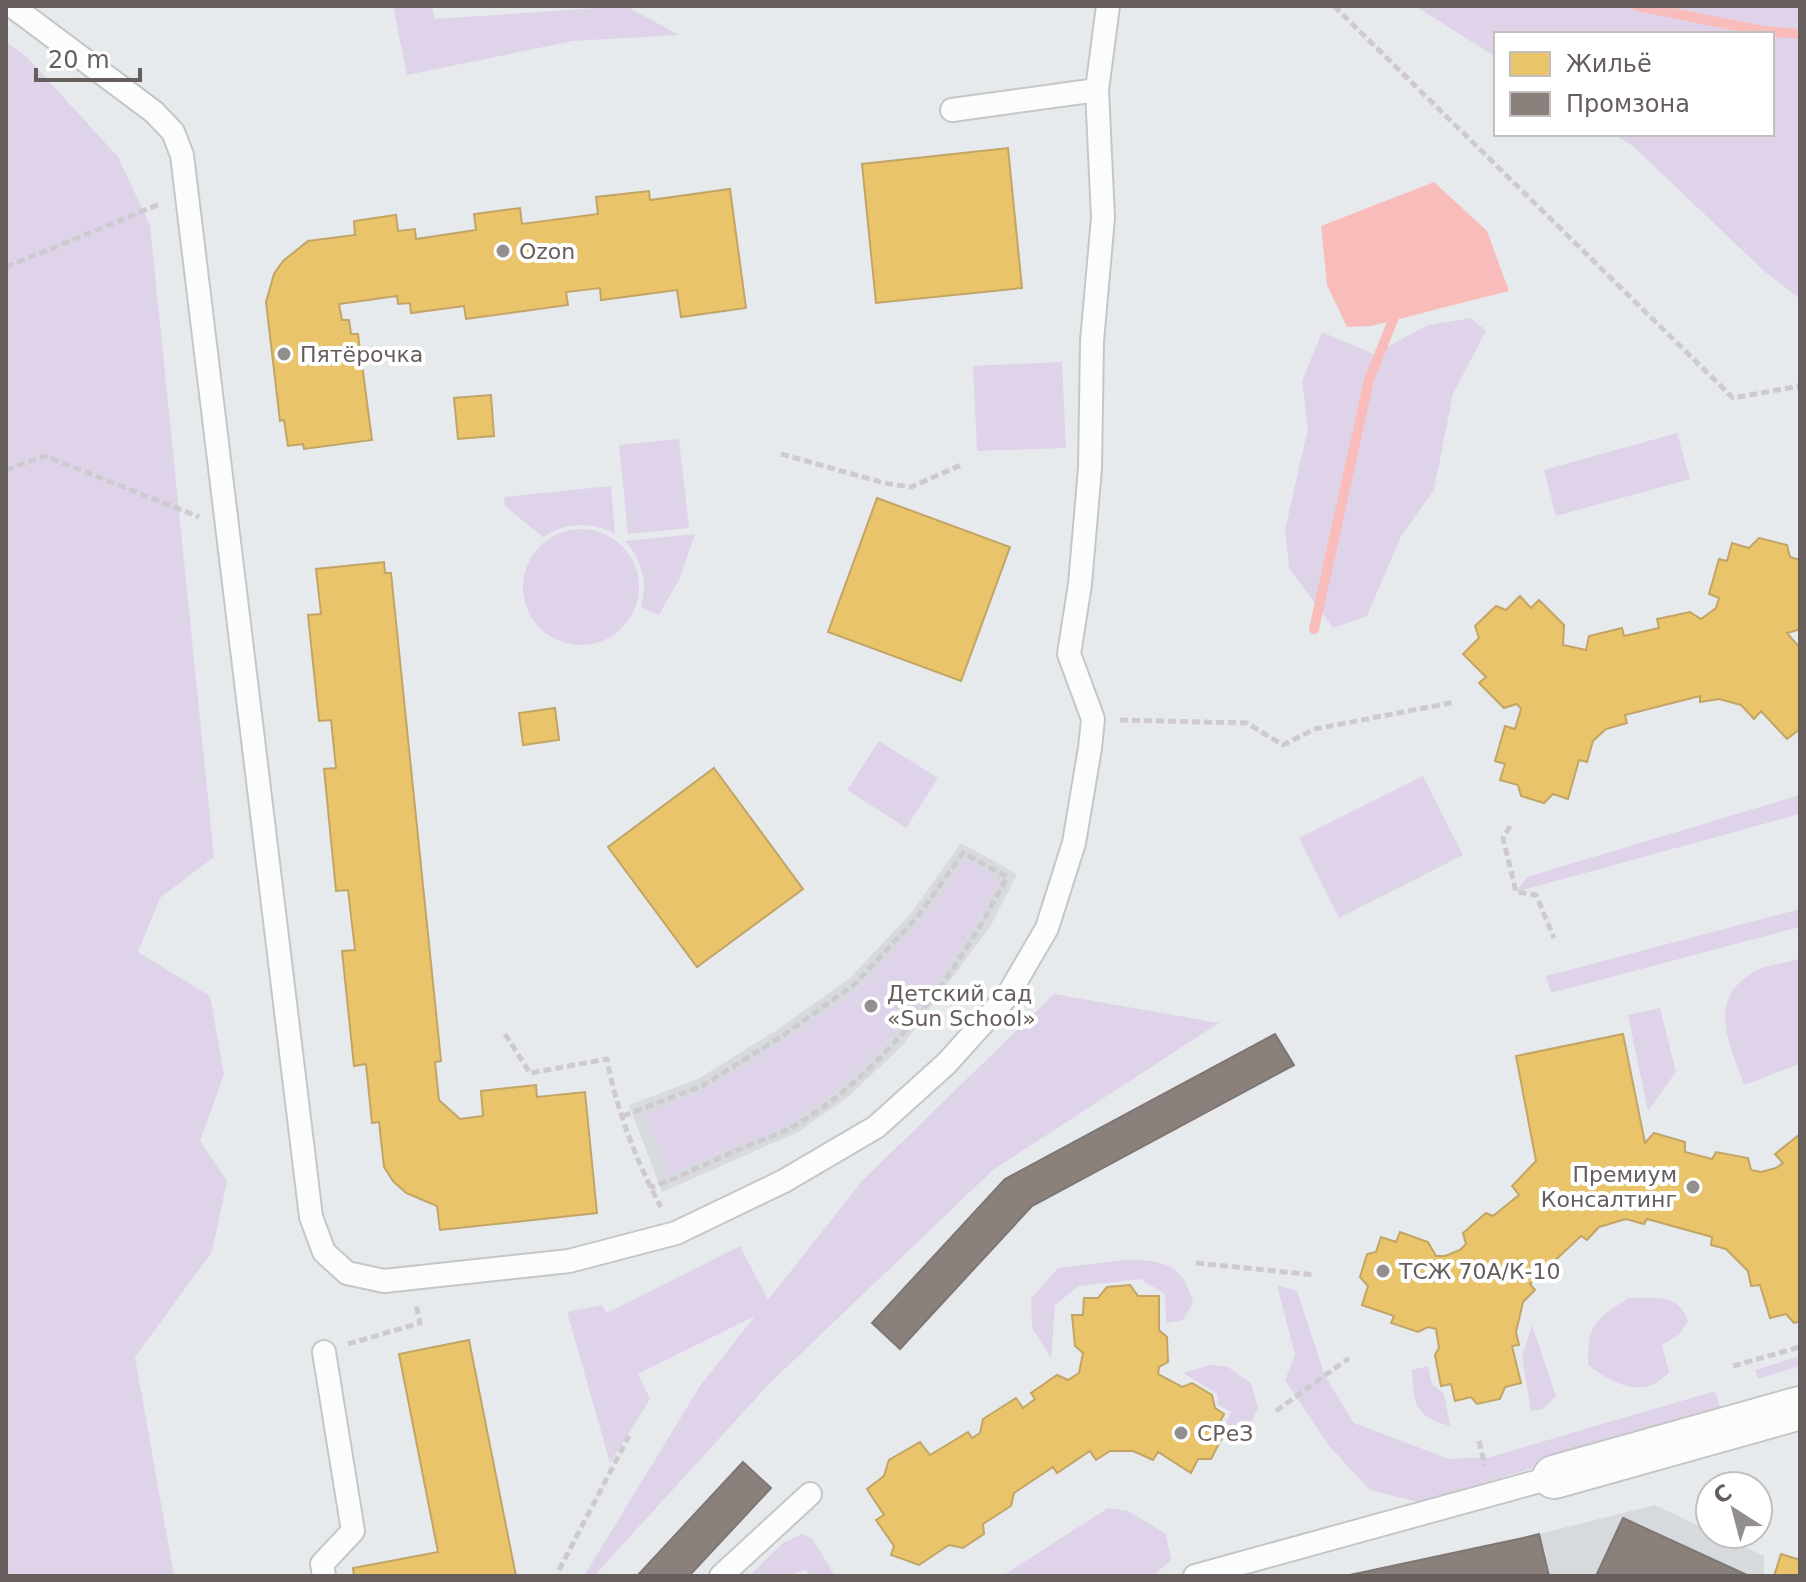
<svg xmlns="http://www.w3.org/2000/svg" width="1806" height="1582" font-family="'DejaVu Sans',sans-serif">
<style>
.industrial{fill:#d7dadd}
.education{fill:#d7dbdf}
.green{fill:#dfd3ea}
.water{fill:#f8bdbb}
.homes{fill:#e9c46a;stroke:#c2a566;stroke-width:2}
.industry{fill:#8a817c;stroke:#7f7673;stroke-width:2}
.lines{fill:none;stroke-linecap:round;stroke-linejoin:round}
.stream{stroke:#f8bdbb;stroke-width:10}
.lane-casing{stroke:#c7c6c7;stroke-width:26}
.street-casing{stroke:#c7c6c7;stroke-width:46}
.path{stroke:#cfcacf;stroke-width:5;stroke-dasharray:8 4;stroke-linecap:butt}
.lane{stroke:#fbfcfc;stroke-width:22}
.street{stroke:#fbfcfc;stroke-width:42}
.poi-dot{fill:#938f8f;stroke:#fff;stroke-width:3}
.labels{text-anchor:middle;stroke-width:8;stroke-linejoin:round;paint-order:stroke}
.poi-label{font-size:22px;fill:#665e5d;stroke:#fff;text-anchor:start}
</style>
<rect width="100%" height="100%" fill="#e7eaed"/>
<path class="industrial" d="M 1655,1505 L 1710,1531 L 1710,1534 L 1717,1534 L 1764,1556 L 1764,1576 L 1345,1576 L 1523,1538 Z"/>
<path class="education" d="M 961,843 L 1017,874 L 991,925 L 903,1045 L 848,1097 L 798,1132 L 662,1192 L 629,1105 L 698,1079 L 777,1030 L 850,978 L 912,912 Z"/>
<path class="green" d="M 393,6 L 432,6 L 435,19 L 626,6 L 679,35 L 573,41 L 407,75 Z
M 1415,6 L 1800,6 L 1800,299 L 1764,271 L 1634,147 L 1614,134 L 1772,134 L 1772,34 L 1496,34 L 1496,57 Z
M 6,42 L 27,57 L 118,157 L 150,225 L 214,857 L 160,898 L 138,952 L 210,996 L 224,1074 L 200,1141 L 227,1181 L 212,1252 L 135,1357 L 174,1576 L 6,1576 Z
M 1471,318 L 1486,331 L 1453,394 L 1434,490 L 1401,536 L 1367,616 L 1333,628 L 1289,568 L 1285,530 L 1308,428 L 1302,381 L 1322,332 L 1374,354 L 1428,325 Z
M 1062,362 L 1066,448 L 977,451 L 973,366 Z
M 1677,433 L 1690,479 L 1556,516 L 1544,470 Z
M 679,439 L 689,528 L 628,534 L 619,445 Z
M 611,486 L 615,534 C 590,521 567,522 543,537 L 505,506 L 504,497 Z
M523 587a58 58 0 1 1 116 0a58 58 0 1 1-116 0Z
M 695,534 L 680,578 L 659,615 L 641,607 C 648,582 642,560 625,541 Z
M 879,741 L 938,778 L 906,828 L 847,790 Z
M 1423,776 L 1463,855 L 1339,918 L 1299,838 Z
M 1800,795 L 1800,814 L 1516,892 L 1527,877 Z
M 965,860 L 1000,880 C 957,965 876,1073 792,1121 C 755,1142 709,1157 669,1174 L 646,1113 L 704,1090 L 784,1041 L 859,988 L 922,920 Z
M 1800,909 L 1800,927 L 1551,993 L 1546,976 Z
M 1800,959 L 1800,1064 L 1744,1085 C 1731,1045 1705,1002 1752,973 C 1765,965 1785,963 1800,959 Z
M 1054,994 L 1219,1023 L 993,1170 L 768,1385 L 594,1576 L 584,1576 L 700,1386 L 755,1316 L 638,1374 L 650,1399 L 610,1463 L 567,1312 L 602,1305 L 607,1313 L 740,1246 L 768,1300 L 862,1181 Z
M 1660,1008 L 1676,1072 L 1648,1111 L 1628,1015 Z
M 1124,1260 C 1161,1260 1183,1262 1193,1303 L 1183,1320 L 1166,1323 L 1165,1294 L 1140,1279 L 1079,1286 L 1055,1305 L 1051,1358 L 1032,1328 L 1031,1299 L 1058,1268 Z
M 1277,1285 L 1297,1291 L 1325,1376 L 1354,1423 L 1449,1459 L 1490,1457 L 1715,1391 L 1722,1412 L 1419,1502 L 1370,1490 L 1329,1446 L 1285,1380 L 1295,1355 Z
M 1628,1298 C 1653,1299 1679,1292 1688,1321 L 1680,1334 L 1662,1345 L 1669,1372 C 1644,1401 1614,1384 1588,1365 C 1588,1323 1594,1321 1628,1298 Z
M 1532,1325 L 1556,1396 L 1543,1409 L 1531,1411 L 1522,1357 Z
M 1800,1356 L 1800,1366 L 1758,1379 L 1755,1370 Z
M 1210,1365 L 1228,1367 L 1251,1383 L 1258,1408 L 1249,1426 L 1232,1439 L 1222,1432 L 1231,1412 L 1218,1405 L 1217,1394 L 1183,1373 Z
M 1428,1366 L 1432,1384 L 1444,1394 L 1450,1426 C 1414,1416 1414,1405 1412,1370 Z
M 1108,1508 L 1128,1511 L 1166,1534 L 1171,1560 L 1153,1576 L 1002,1576 Z
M 802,1534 L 812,1538 L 835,1576 L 808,1576 L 806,1570 L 786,1576 L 749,1576 L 783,1543 Z"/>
<path class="water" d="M 1434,182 L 1487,231 L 1509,291 L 1371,326 L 1347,327 L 1327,285 L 1321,226 Z"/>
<path class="homes" d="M 1008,148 L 1022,288 L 876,303 L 862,164 Z
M 730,189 L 746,308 L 681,317 L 677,290 L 601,300 L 600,288 L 566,292 L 568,305 L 466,319 L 464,306 L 411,313 L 410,303 L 398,304 L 397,296 L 339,304 L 342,320 L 349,320 L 351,334 L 358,334 L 372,440 L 304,449 L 303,444 L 288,446 L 284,420 L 280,421 L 266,302 L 274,274 L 283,261 L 308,241 L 355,235 L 354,221 L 396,215 L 398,231 L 415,229 L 416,239 L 476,230 L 474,214 L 520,208 L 522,224 L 598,214 L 596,197 L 649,191 L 650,200 Z
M 491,395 L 494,436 L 458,439 L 454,398 Z
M 877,498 L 1010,547 L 961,681 L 828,632 Z
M 1759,538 L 1787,545 L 1790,557 L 1800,560 L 1800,623 L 1798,630 L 1787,633 L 1800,648 L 1800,729 L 1787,739 L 1761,711 L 1754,719 L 1741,705 L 1719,699 L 1700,702 L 1700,696 L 1625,715 L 1627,723 L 1606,729 L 1593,741 L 1587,762 L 1579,760 L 1568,799 L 1553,794 L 1544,803 L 1521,796 L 1518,785 L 1500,780 L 1505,764 L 1495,761 L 1505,726 L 1515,729 L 1521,709 L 1517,704 L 1504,708 L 1479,683 L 1486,677 L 1463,654 L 1479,638 L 1475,626 L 1496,606 L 1506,610 L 1520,596 L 1531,608 L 1539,600 L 1564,625 L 1563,645 L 1586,650 L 1589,636 L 1622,628 L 1624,636 L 1659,628 L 1657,619 L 1690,612 L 1701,619 L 1716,608 L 1719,598 L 1709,594 L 1719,559 L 1727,561 L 1732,543 L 1749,548 Z
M 384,562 L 385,573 L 391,573 L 441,1061 L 435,1062 L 439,1100 L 460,1119 L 483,1116 L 481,1091 L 536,1085 L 537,1097 L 585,1092 L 597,1213 L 440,1230 L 437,1206 L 406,1193 L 393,1181 L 384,1167 L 379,1122 L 372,1123 L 366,1064 L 354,1066 L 342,951 L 355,950 L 348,890 L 336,891 L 324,769 L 336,768 L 331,720 L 319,721 L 308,615 L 321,614 L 316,569 Z
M 555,708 L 559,740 L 523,745 L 519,713 Z
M 714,768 L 803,889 L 697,967 L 608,847 Z
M 1623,1034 L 1645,1143 L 1654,1133 L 1685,1142 L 1685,1152 L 1712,1159 L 1716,1152 L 1748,1158 L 1751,1170 L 1761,1172 L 1776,1168 L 1783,1163 L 1775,1154 L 1800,1134 L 1800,1321 L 1794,1323 L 1786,1314 L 1770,1318 L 1760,1285 L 1751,1286 L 1748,1271 L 1726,1249 L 1711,1245 L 1712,1237 L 1647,1219 L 1644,1224 L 1626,1219 L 1599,1227 L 1587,1240 L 1581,1236 L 1530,1284 L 1535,1290 L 1523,1302 L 1516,1332 L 1519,1345 L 1512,1346 L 1521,1383 L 1505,1387 L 1500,1399 L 1477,1404 L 1471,1397 L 1455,1401 L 1451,1384 L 1441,1386 L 1435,1355 L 1439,1348 L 1436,1329 L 1428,1327 L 1418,1332 L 1391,1323 L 1394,1316 L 1362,1305 L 1368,1286 L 1360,1277 L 1367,1254 L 1376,1252 L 1381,1237 L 1396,1242 L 1400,1232 L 1428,1242 L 1436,1256 L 1445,1256 L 1460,1250 L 1466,1244 L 1463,1233 L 1486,1213 L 1493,1216 L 1519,1195 L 1512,1186 L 1536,1161 L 1516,1056 Z
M 1130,1285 L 1138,1296 L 1159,1296 L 1159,1330 L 1167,1337 L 1168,1362 L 1159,1367 L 1158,1374 L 1182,1387 L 1192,1383 L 1212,1395 L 1215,1408 L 1224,1414 L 1216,1430 L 1222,1438 L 1211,1459 L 1198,1459 L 1191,1473 L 1158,1452 L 1153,1460 L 1133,1451 L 1110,1451 L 1096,1460 L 1090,1451 L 1057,1473 L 1053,1467 L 1014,1493 L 1011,1506 L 983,1524 L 984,1534 L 963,1548 L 949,1545 L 919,1565 L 891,1555 L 894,1546 L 876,1520 L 884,1515 L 867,1489 L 884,1476 L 889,1460 L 920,1442 L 930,1455 L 968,1432 L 972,1438 L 980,1433 L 983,1419 L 1016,1398 L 1023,1408 L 1035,1399 L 1031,1393 L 1057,1375 L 1068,1380 L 1079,1373 L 1083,1353 L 1075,1346 L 1072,1315 L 1083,1315 L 1084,1298 L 1098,1298 L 1107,1287 Z
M 469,1340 L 516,1576 L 354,1576 L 353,1568 L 438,1552 L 399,1354 Z
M 1781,1554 L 1800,1560 L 1800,1576 L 1774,1576 Z"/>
<path class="industry" d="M 1275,1034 L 1294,1065 L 1032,1206 L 900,1349 L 872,1323 L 1005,1179 Z
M 743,1462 L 771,1488 L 689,1576 L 637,1576 Z
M 1623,1518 L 1749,1576 L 1596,1576 Z
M 1539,1534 L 1549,1576 L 1345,1576 L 1523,1538 Z"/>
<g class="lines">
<path class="stream" d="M 1637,6 L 1763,31 L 1800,34
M 1314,629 L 1369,380 L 1397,310"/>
<g class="lane-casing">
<path id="lane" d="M 12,6 L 154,112 L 173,132 L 182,155 L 311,1217 L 324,1252 L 347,1273 L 384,1281 L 569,1261 L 676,1233 L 784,1181 L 876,1127 L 947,1063 L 1008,995 L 1047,928 L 1074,843 L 1090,748 L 1093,719 L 1069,654 L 1080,584 L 1090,468 L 1092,341 L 1103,218 L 1097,90
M 952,110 L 1097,90 L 1108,6
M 324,1576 L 322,1564 L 353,1531 L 324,1352
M 721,1576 L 810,1494
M 1195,1576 L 1554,1477"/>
</g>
<g class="street-casing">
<path id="street" d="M 1554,1477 L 1800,1408"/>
</g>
<path class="path" d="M 1334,6 L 1733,398 L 1800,386
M 6,267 L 160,204
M 781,454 L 884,483 L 911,487 L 961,465
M 6,470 L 45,456 L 199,517
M 1120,720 L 1247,723 L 1283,745 L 1315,729 L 1455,702
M 1510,826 L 1503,838 L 1516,892 L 1536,895 L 1554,938
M 505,1034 L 530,1073 L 607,1059 C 616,1109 637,1163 661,1207
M 623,1116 L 702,1086 L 781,1037 L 855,984 L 918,916 L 963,853 L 1007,877 C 960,970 886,1071 796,1125 C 779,1135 758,1141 740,1149 C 710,1162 681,1176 650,1188
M 1196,1263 L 1315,1275
M 348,1344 L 420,1323 L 416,1304
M 1733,1366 L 1800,1347
M 1276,1411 L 1349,1358
M 1479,1441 L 1485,1466
M 559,1570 L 629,1436"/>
<use href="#lane" class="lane"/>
<use href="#street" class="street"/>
</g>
<g class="poi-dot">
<circle cx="503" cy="251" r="8"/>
<circle cx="284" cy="354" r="8"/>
<circle cx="871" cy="1006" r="8"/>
<circle cx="1693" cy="1187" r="8"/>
<circle cx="1383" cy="1271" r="8"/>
<circle cx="1181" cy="1433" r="8"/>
</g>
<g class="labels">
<g class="poi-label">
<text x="519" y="259">Ozon</text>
<text x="300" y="362">Пятёрочка</text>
<text x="887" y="1001">Детский сад<tspan x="887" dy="25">«Sun School»</tspan></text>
<text x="1677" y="1182" text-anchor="end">Премиум<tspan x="1677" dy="25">Консалтинг</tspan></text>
<text x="1399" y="1279">ТСЖ 70А/К-10</text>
<text x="1197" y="1441">СРеЗ</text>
</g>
</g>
<rect width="1806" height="1582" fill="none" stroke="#665e5d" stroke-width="16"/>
<rect x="1494" y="32" width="280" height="104" fill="#ffffff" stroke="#c2bfbe" stroke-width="2"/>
<rect x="1510" y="52" width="40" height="24" fill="#e9c46a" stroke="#c2bfbe" stroke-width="2"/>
<text x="1566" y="72" font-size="24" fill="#665e5d">Жильё</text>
<rect x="1510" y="92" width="40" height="24" fill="#8a817c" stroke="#c2bfbe" stroke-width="2"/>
<text x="1566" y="112" font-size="24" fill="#665e5d">Промзона</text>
<g transform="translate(1734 1510) rotate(324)"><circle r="38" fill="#ffffff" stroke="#c2bfbe" stroke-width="2"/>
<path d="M0-6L14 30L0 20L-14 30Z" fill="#938f8f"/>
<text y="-12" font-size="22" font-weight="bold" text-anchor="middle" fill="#665e5d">С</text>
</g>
<path d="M36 68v12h104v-12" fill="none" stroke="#665e5d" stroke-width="4"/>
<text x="48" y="68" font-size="24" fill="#665e5d" stroke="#ffffff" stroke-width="6" paint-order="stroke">20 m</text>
</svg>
